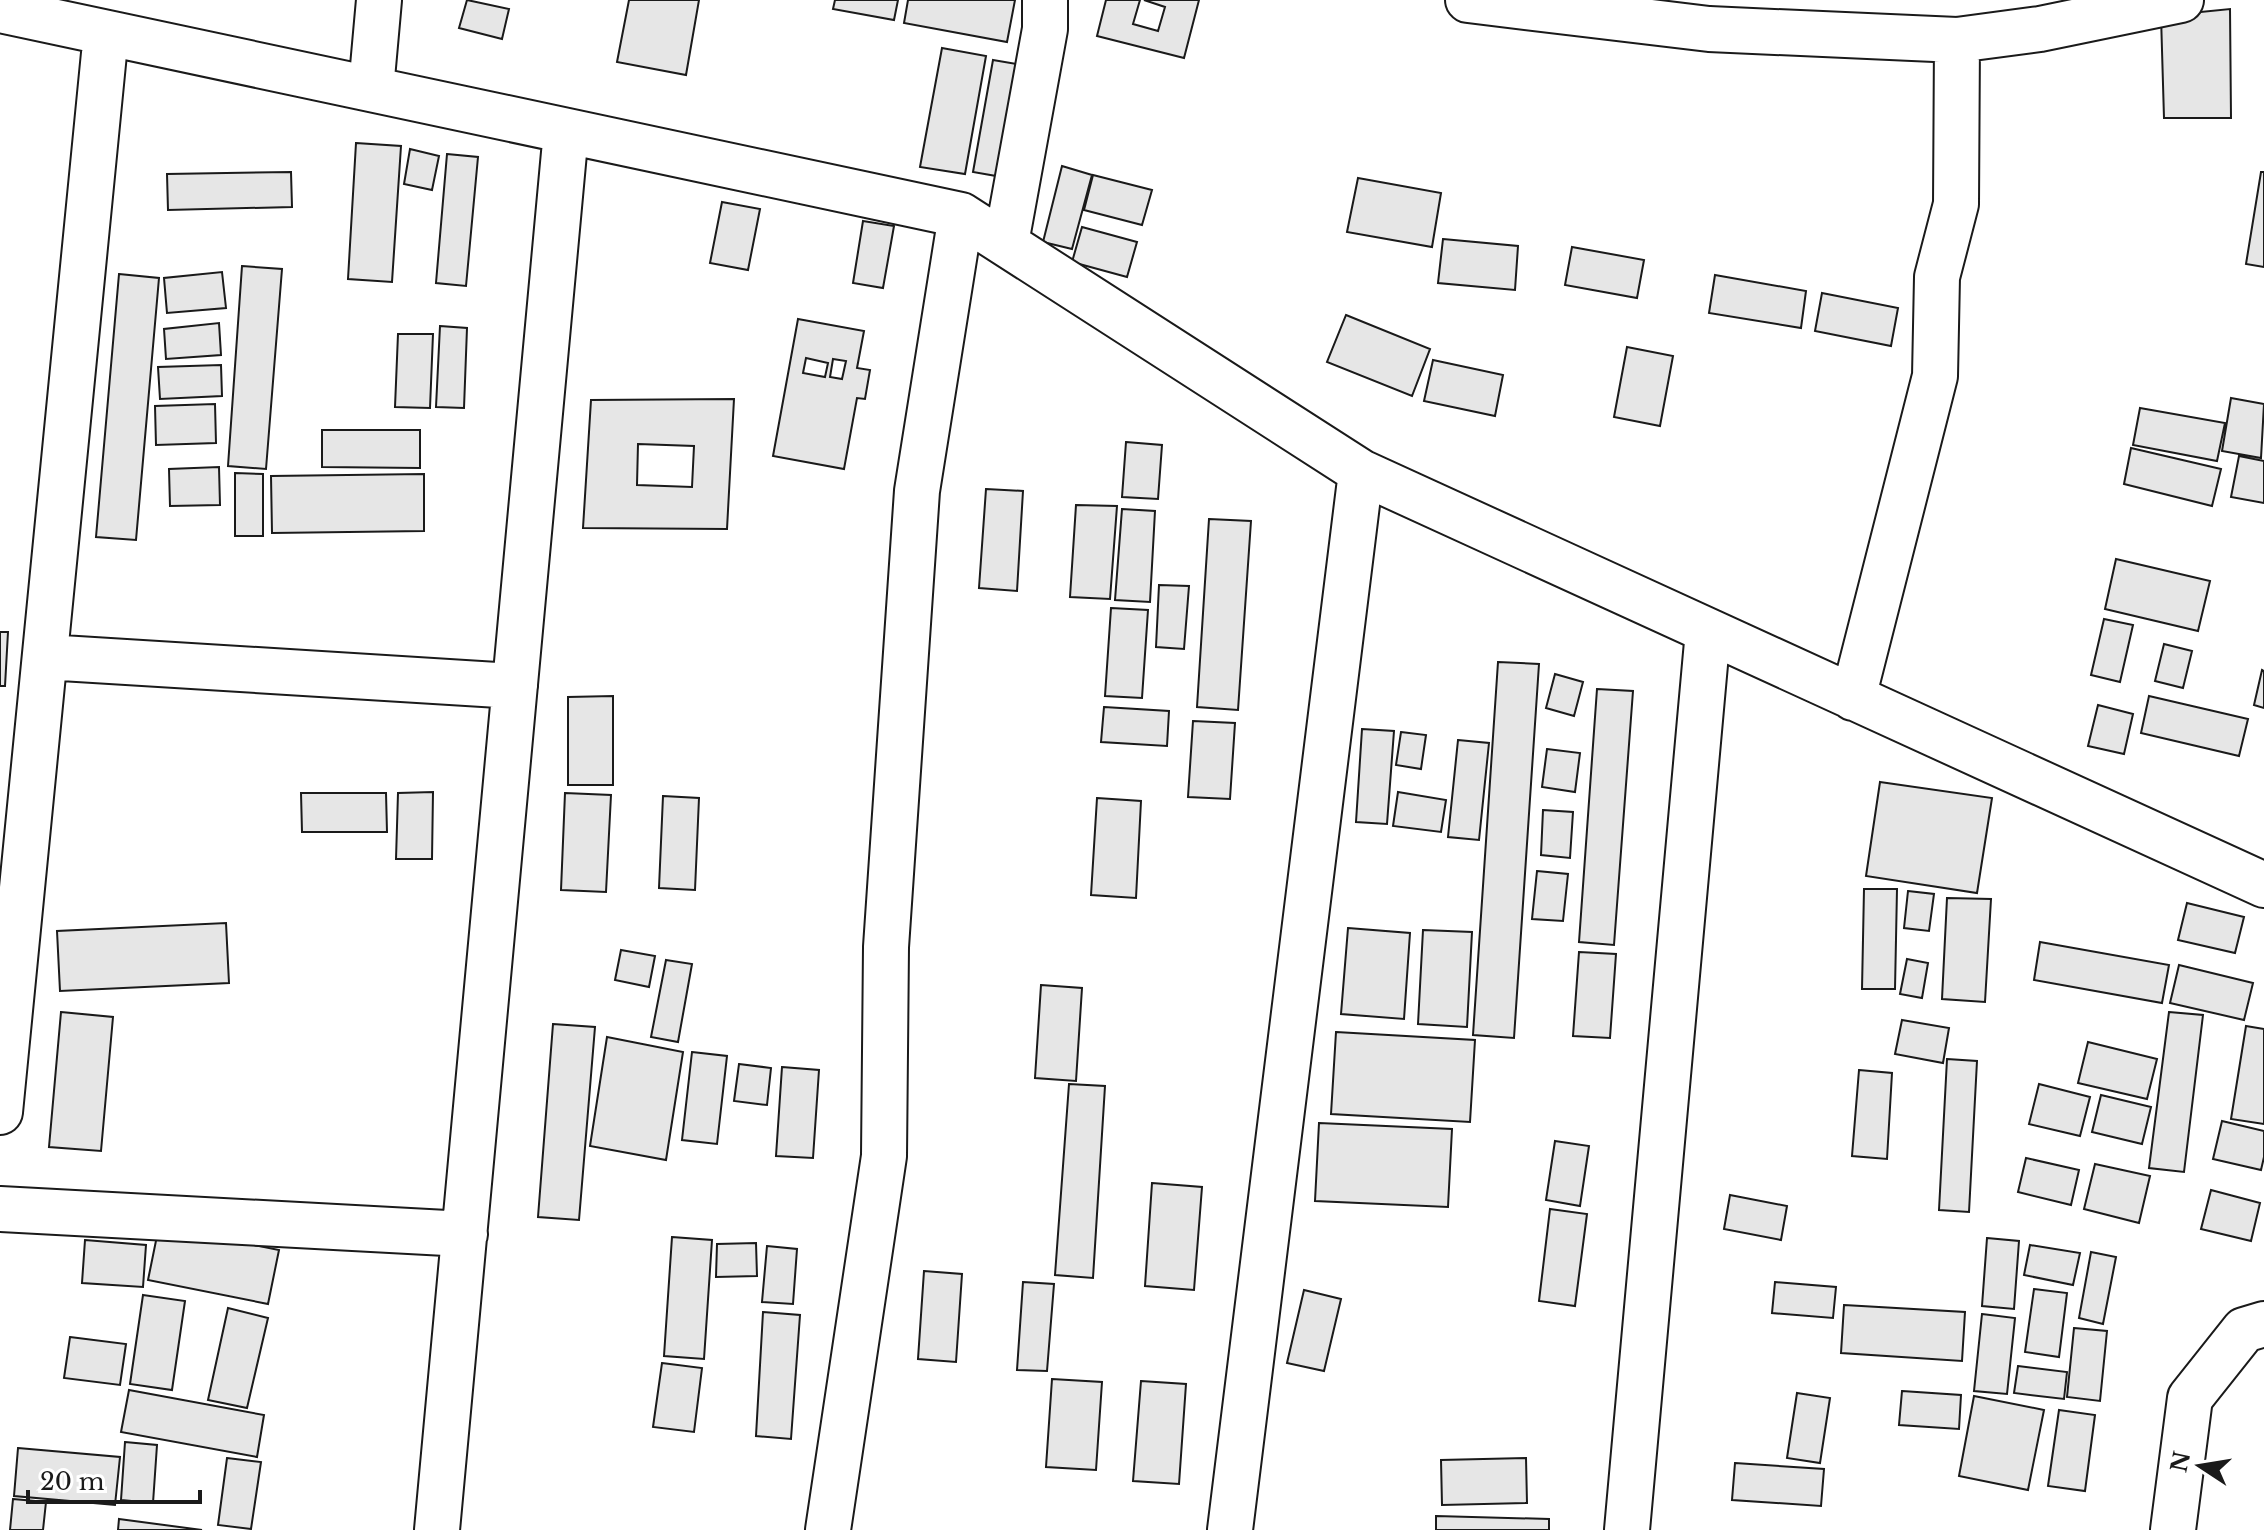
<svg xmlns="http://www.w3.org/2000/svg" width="2264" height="1530" font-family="'Libre Baskerville',serif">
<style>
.building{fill:#e6e6e6;stroke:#1a1a1a;stroke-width:2;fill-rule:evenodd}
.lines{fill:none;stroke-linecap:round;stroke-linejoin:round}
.street-casing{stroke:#1a1a1a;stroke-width:48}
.street{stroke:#fff;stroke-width:44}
</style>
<rect width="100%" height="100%" fill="#fff"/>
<path class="building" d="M 467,0 L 509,9 L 502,39 L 459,28 Z
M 629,0 L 699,0 L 686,75 L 617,62 Z
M 835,0 L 898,0 L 894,20 L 833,9 Z
M 908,0 L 1015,0 L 1007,42 L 904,23 Z
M 1106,0 L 1140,0 L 1133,24 L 1158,31 L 1165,7 L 1144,0 L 1199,0 L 1184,58 L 1097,36 Z
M 2230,9 L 2231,118 L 2164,118 L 2161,16 Z
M 942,48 L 986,56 L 965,174 L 920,167 Z
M 993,60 L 1023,65 L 1002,177 L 973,172 Z
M 356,143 L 401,146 L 392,282 L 348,279 Z
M 410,149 L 439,156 L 432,190 L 404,184 Z
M 447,154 L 478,157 L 466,286 L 436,283 Z
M 1062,166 L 1092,175 L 1072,249 L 1043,242 Z
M 291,172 L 292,207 L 168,210 L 167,174 Z
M 2261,172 L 2264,172 L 2264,267 L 2246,264 Z
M 1093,175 L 1152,190 L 1142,225 L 1084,210 Z
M 1358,178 L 1441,193 L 1432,247 L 1347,232 Z
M 722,202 L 760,209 L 748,270 L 710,263 Z
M 863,221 L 894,226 L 883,288 L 853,283 Z
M 1082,227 L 1137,242 L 1127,277 L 1072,262 Z
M 1443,239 L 1518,246 L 1515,290 L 1438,283 Z
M 1572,247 L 1644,260 L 1637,298 L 1565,285 Z
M 242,266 L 282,269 L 266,469 L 228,466 Z
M 222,272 L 226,308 L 167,313 L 164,278 Z
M 119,274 L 159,278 L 136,540 L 96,537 Z
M 1715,275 L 1806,291 L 1801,328 L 1709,313 Z
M 1822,293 L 1898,308 L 1891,346 L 1815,331 Z
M 1346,315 L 1430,349 L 1412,396 L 1327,362 Z
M 798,319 L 864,331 L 857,368 L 870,370 L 865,399 L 857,398 L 844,469 L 773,456 ZM 806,358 L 828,363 L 825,377 L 803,373 ZM 833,359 L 846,361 L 842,379 L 830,377 Z
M 219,323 L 221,355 L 166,359 L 164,329 Z
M 440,326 L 467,328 L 464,408 L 436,407 Z
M 398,334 L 433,334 L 430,408 L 395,407 Z
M 1627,347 L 1673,356 L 1660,426 L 1614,417 Z
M 1433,360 L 1503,375 L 1495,416 L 1424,401 Z
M 221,365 L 222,396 L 160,399 L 158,367 Z
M 2231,398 L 2264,404 L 2261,458 L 2222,451 Z
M 734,399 L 727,529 L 583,528 L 591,400 ZM 638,444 L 694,446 L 692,487 L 637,485 Z
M 215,404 L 216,443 L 156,445 L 155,406 Z
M 2140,408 L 2225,423 L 2217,461 L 2133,445 Z
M 322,430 L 420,430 L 420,468 L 322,467 Z
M 1126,442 L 1162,445 L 1158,499 L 1122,497 Z
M 2131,448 L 2221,469 L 2212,506 L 2124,484 Z
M 2239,456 L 2264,461 L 2264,503 L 2231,497 Z
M 219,467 L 220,505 L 170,506 L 169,469 Z
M 235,473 L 263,474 L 263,536 L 235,536 Z
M 424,474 L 424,531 L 272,533 L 271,476 Z
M 986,489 L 1023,491 L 1017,591 L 979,588 Z
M 1076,505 L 1117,506 L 1110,599 L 1070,597 Z
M 1122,509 L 1155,511 L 1150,602 L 1115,600 Z
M 1209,519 L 1251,521 L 1238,710 L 1197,707 Z
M 2116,559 L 2210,581 L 2198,631 L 2105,609 Z
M 1159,585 L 1189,586 L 1184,649 L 1156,647 Z
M 1111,608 L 1148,610 L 1142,698 L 1105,696 Z
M 2104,619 L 2133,625 L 2120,682 L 2091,675 Z
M 0,632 L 8,632 L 5,686 L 0,686 Z
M 2164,644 L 2192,651 L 2183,688 L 2155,681 Z
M 1498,662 L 1539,664 L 1514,1038 L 1473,1035 Z
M 2262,670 L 2264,671 L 2264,708 L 2254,705 Z
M 1555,674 L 1583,682 L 1574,716 L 1546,708 Z
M 1597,689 L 1633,691 L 1614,945 L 1579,942 Z
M 613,696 L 613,785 L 568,785 L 568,697 Z
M 2149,696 L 2248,719 L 2239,756 L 2141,733 Z
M 2098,705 L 2133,714 L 2124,754 L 2088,746 Z
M 1104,707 L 1169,711 L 1167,746 L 1101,742 Z
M 1193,721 L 1235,723 L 1230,799 L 1188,797 Z
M 1362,729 L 1394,731 L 1387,824 L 1356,822 Z
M 1401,732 L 1426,735 L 1421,769 L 1396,765 Z
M 1458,740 L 1489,743 L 1479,840 L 1448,837 Z
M 1547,749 L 1580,753 L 1575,792 L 1542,787 Z
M 1880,782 L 1992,798 L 1977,893 L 1866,876 Z
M 433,792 L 432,859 L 396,859 L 398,793 Z
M 1398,792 L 1446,800 L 1441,832 L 1393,826 Z
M 301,793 L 386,793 L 387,832 L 302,832 Z
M 565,793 L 611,795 L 606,892 L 561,890 Z
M 663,796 L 699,798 L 695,890 L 659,888 Z
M 1097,798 L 1141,801 L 1136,898 L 1091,895 Z
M 1543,810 L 1573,812 L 1570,858 L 1541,855 Z
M 1537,871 L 1568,874 L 1563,921 L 1532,919 Z
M 1864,889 L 1897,889 L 1895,989 L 1862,989 Z
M 1908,891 L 1934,894 L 1929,931 L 1904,928 Z
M 1947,898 L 1991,899 L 1985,1002 L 1942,999 Z
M 2187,903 L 2244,917 L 2235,953 L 2178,940 Z
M 226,923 L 229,983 L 60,991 L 57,931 Z
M 1348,928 L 1410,933 L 1404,1019 L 1341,1014 Z
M 1423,930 L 1472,932 L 1467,1027 L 1418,1024 Z
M 2040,942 L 2169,965 L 2162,1003 L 2034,980 Z
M 621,950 L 655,956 L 649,987 L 615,980 Z
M 1579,952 L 1616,954 L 1610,1038 L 1573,1036 Z
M 1907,959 L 1928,963 L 1922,998 L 1900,994 Z
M 666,960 L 692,964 L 678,1042 L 651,1037 Z
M 2179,965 L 2253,983 L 2244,1020 L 2170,1003 Z
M 1041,985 L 1082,988 L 1076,1081 L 1035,1078 Z
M 61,1012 L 113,1017 L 101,1151 L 49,1147 Z
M 2169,1012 L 2203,1015 L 2184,1172 L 2149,1168 Z
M 1902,1020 L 1949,1028 L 1943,1063 L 1895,1054 Z
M 553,1024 L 595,1027 L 579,1220 L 538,1217 Z
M 2246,1026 L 2264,1029 L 2264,1124 L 2231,1119 Z
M 1336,1032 L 1475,1040 L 1470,1122 L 1331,1114 Z
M 607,1037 L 683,1052 L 666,1160 L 590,1146 Z
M 2088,1042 L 2157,1059 L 2147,1099 L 2078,1083 Z
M 692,1052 L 727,1056 L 717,1144 L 682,1140 Z
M 1947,1059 L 1977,1061 L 1969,1212 L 1939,1210 Z
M 739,1064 L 771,1068 L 767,1105 L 734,1101 Z
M 782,1067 L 819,1070 L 813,1158 L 776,1156 Z
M 1859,1070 L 1892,1073 L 1887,1159 L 1852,1156 Z
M 1069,1084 L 1105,1086 L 1093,1278 L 1055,1275 Z
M 2039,1084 L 2090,1097 L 2080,1136 L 2029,1124 Z
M 2101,1095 L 2151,1107 L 2142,1144 L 2092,1132 Z
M 2222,1121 L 2264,1131 L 2264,1157 L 2261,1170 L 2213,1159 Z
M 1319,1123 L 1452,1129 L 1448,1207 L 1315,1201 Z
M 1555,1141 L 1589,1146 L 1580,1206 L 1546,1200 Z
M 2026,1158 L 2079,1170 L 2071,1205 L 2018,1192 Z
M 2095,1164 L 2150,1176 L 2139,1223 L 2084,1209 Z
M 1152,1183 L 1202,1187 L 1194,1290 L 1145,1286 Z
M 2211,1190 L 2260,1203 L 2251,1241 L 2201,1229 Z
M 1730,1195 L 1787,1206 L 1781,1240 L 1724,1229 Z
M 1550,1209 L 1587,1214 L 1575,1306 L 1539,1301 Z
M 159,1226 L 279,1250 L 268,1304 L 148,1280 Z
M 672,1237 L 712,1240 L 704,1359 L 664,1356 Z
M 1987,1238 L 2019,1241 L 2014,1309 L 1982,1306 Z
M 85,1240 L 146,1245 L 143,1287 L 82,1283 Z
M 756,1243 L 757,1276 L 716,1277 L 717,1244 Z
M 2030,1245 L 2080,1253 L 2073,1285 L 2024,1275 Z
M 767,1246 L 797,1249 L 793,1304 L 762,1302 Z
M 2091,1252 L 2116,1257 L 2103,1324 L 2079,1318 Z
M 924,1271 L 962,1274 L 956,1362 L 918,1359 Z
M 1023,1282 L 1054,1284 L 1047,1371 L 1017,1370 Z
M 1775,1282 L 1836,1287 L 1833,1318 L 1772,1313 Z
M 2034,1289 L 2067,1293 L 2059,1357 L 2025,1352 Z
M 1304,1290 L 1341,1299 L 1324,1371 L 1287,1363 Z
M 143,1295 L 185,1301 L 172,1390 L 130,1384 Z
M 1844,1305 L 1965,1312 L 1962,1361 L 1841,1353 Z
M 228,1308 L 268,1318 L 247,1408 L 208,1400 Z
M 763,1312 L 800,1315 L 791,1439 L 756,1436 Z
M 1982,1314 L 2015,1318 L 2007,1394 L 1974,1391 Z
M 2074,1328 L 2107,1331 L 2100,1401 L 2067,1397 Z
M 70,1337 L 126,1344 L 120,1385 L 64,1378 Z
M 662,1363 L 702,1368 L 694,1432 L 653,1427 Z
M 2018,1366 L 2067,1372 L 2064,1399 L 2014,1393 Z
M 1052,1379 L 1102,1382 L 1096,1470 L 1046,1467 Z
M 1141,1381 L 1186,1384 L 1179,1484 L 1133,1481 Z
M 129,1390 L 264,1415 L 257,1457 L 121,1432 Z
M 1902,1391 L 1961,1395 L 1959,1429 L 1899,1425 Z
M 1797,1393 L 1830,1398 L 1820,1463 L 1787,1458 Z
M 1974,1396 L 2044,1410 L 2028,1490 L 1959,1476 Z
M 2059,1410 L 2095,1415 L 2085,1491 L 2048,1486 Z
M 125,1442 L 157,1445 L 153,1503 L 121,1500 Z
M 18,1448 L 120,1457 L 115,1505 L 14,1496 Z
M 227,1458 L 261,1462 L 251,1529 L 218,1525 Z
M 1526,1458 L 1527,1503 L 1442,1505 L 1441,1460 Z
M 1735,1463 L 1824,1469 L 1821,1506 L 1732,1500 Z
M 13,1499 L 46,1502 L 43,1530 L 10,1530 Z
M 1436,1516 L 1549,1519 L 1549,1530 L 1436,1530 Z
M 119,1519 L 202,1530 L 118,1530 Z"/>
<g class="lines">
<g class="street-casing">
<path id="street" d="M 1468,0 L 1709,29 L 1957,40 L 2040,29 L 2181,0
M 0,10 L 961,215 L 1361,472 L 2264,885
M 371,89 L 379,0
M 1006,243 L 1045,29 L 1045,0
M 45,657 L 515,686
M 1853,698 L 1935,376 L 1937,277 L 1956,204 L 1957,40
M 0,1112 L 106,33
M 0,1209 L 465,1234
M 437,1530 L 566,131
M 828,1530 L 884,1156 L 886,947 L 917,491 L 961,215
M 1230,1530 L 1361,472
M 1627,1530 L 1708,631
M 2173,1530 L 2190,1398 L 2244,1330 L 2264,1324"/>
</g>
<use href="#street" class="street"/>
</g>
<g transform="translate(2200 1466) rotate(282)" stroke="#ffffff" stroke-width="6" paint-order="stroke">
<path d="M0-6L14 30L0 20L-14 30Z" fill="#1a1a1a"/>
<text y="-12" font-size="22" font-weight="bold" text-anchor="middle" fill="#1a1a1a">N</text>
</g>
<path d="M28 1490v12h172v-12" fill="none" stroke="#1a1a1a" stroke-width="4"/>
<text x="40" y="1490" font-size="24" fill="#1a1a1a" stroke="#ffffff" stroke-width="6" paint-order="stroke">20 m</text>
</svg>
